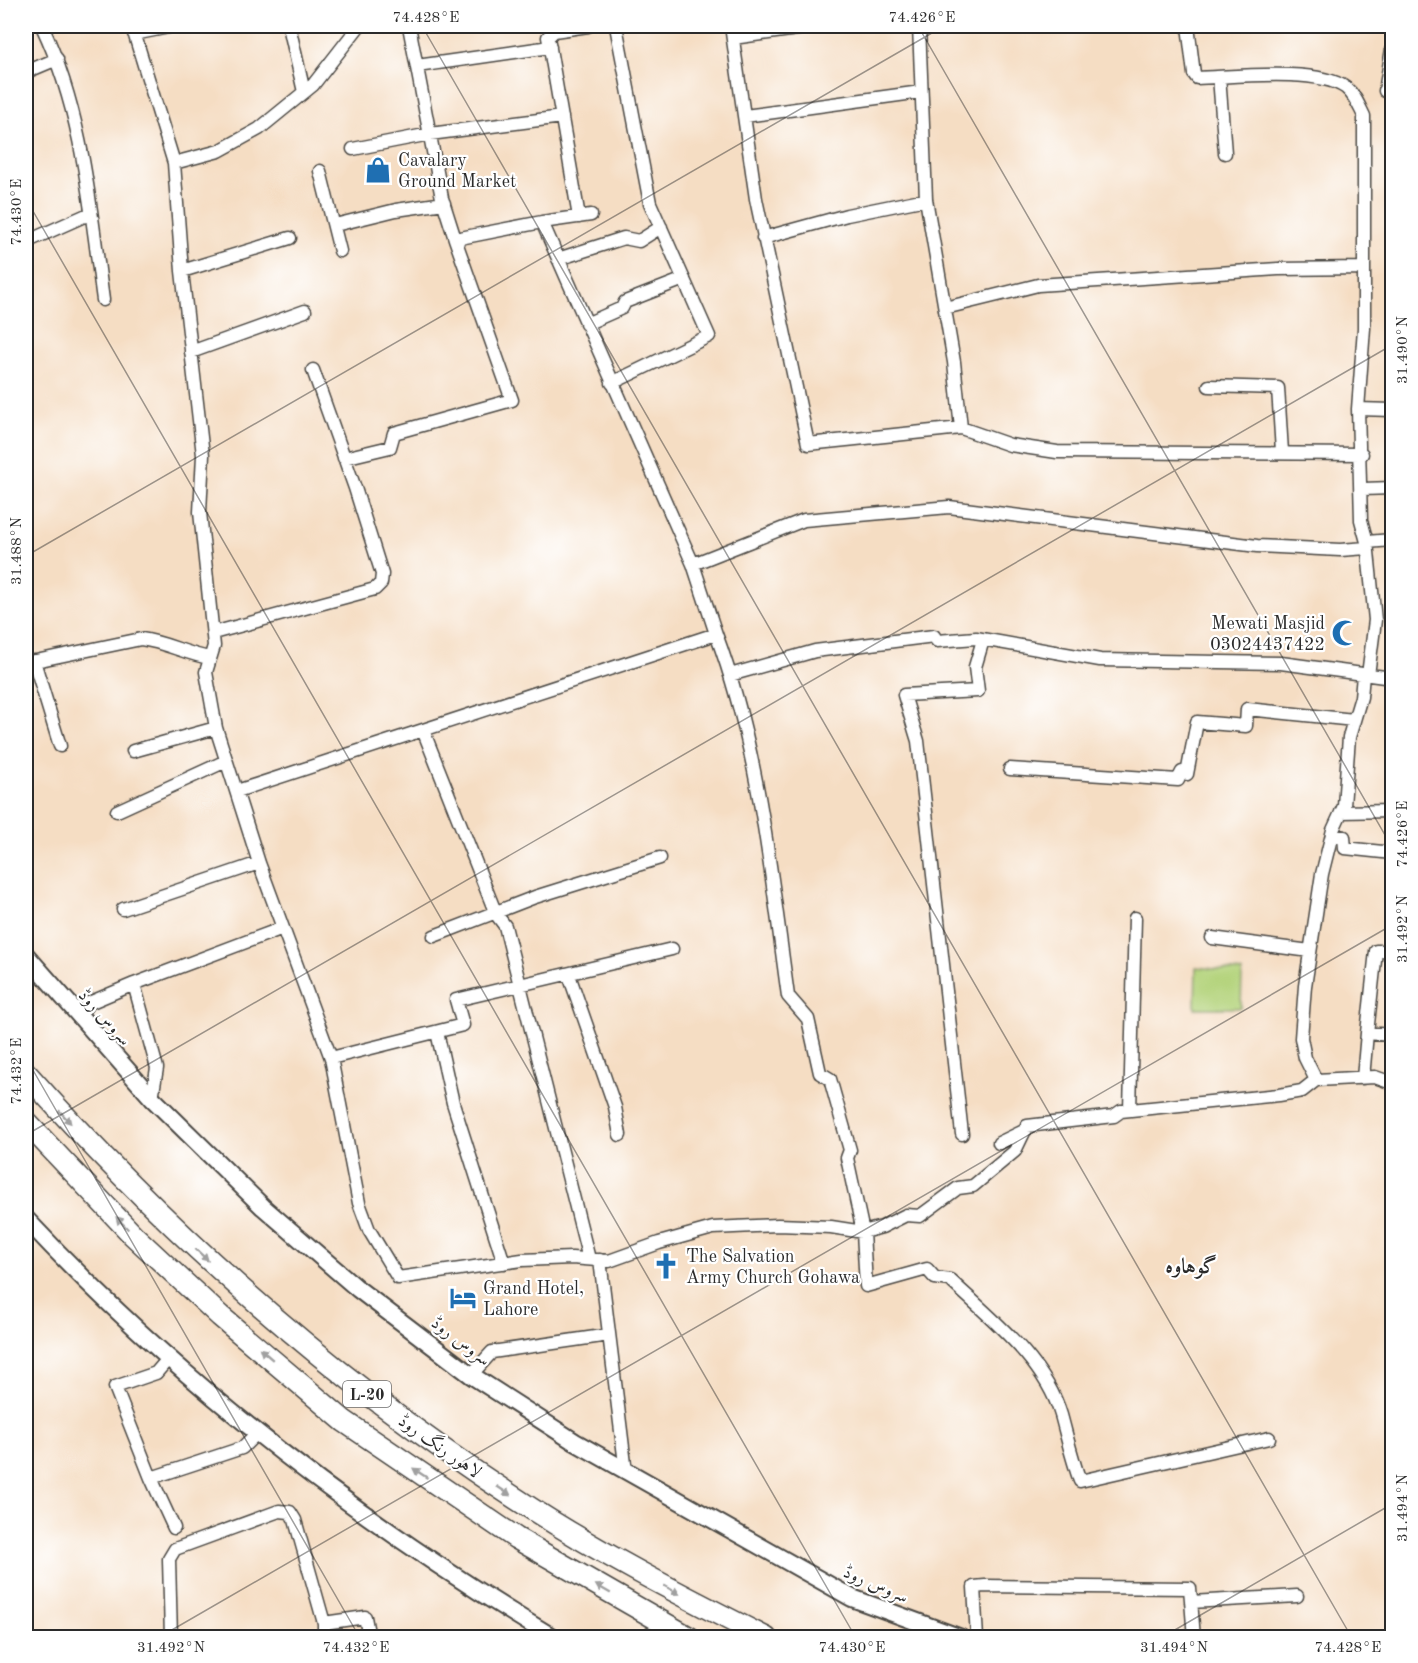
<svg xmlns="http://www.w3.org/2000/svg" width="1418" height="1663" font-family="'Old Standard TT',Amiri,serif">
<style>
.green{fill:#b3d37a;stroke:#6f7f52;stroke-width:1.5}
.lines{fill:none;stroke-linecap:round;stroke-linejoin:round}
.street-casing{stroke:#494642;stroke-width:15}
.secondary-casing{stroke:#494642;stroke-width:20}
.highway-casing{stroke:#494642;stroke-width:24}
.street{stroke:#fff;stroke-width:12}
.secondary{stroke:#fff;stroke-width:16}
.highway{stroke:#fff;stroke-width:21}
.oneway{fill:#a0a0a0}
.ticks{fill:none;stroke:#2b2b2b;stroke-width:1.5;stroke-opacity:0.45}
.labels{text-anchor:middle;stroke-width:4.5;stroke-linejoin:round;paint-order:stroke}
.shield{fill:#fff;stroke:#6b6b6b;stroke-width:1.5}
.shield-label{font-size:16px;font-weight:bold;fill:#2b2b2b}
.poi-label{font-size:18px;fill:#2b2b2b;stroke:#fff;text-anchor:start}
.street-label{font-size:18px;fill:#2b2b2b;stroke:#fff}
.quarter-label{font-size:21px;font-weight:bold;fill:#2b2b2b;stroke:#fff}
.neatline{fill:none;stroke:#2b2b2b;stroke-width:2}
.ticks-label{font-size:15px;text-anchor:middle;fill:#2b2b2b}
</style>
<rect width="100%" height="100%" fill="#fff"/>
<filter id="ink" filterUnits="userSpaceOnUse"><feTurbulence type="fractalNoise" baseFrequency=".0167" numOctaves="2"/><feDisplacementMap in="SourceGraphic" scale="12" xChannelSelector="R" yChannelSelector="G"/><feConvolveMatrix kernelMatrix="1 2 1 2 8 2 1 2 1" color-interpolation-filters="sRGB"/></filter>
<filter id="wash" filterUnits="userSpaceOnUse"><feTurbulence type="fractalNoise" baseFrequency=".008" numOctaves="4" result="noise"/><feDisplacementMap in="SourceGraphic" scale="24" xChannelSelector="R" yChannelSelector="G"/><feGaussianBlur stdDeviation="1.35" result="paint"/><feColorMatrix in="noise" values="0 0 0 0 0 0 0 0 0 0 0 0 0 0 0 0 0 1.4 0 .05"/><feComposite in="paint" operator="in"/></filter>
<g filter="url(#wash)">
<rect width="100%" height="100%" fill="#f5ddc3"/>
<path class="green" d="M 1196,967 L 1242,972 L 1241,1008 L 1195,1008 Z"/>
</g>
<g filter="url(#ink)">
<g class="lines">
<g class="street-casing">
<path id="street" d="M 42,26 C 83,113 90,205 103,300
M 132,26 L 174,163 L 182,271 L 203,455 L 200,512 L 214,646 L 206,672 L 216,728 L 259,863 L 331,1058 L 359,1203 L 369,1230 L 398,1278 L 522,1260 L 572,1258 L 609,1261 L 659,1243 L 713,1228 L 778,1225 L 831,1227 L 863,1232 L 882,1227 L 906,1215 L 920,1216 L 958,1188 L 973,1186 L 1015,1151 L 1027,1126 L 1114,1116 L 1121,1111 L 1279,1095 L 1302,1091 L 1316,1080 L 1375,1077 L 1392,1083
M 289,26 L 304,92
M 409,26 L 442,198 L 455,239 L 542,222 L 693,564
M 731,26 L 756,199 L 808,444 L 961,428 L 1010,445 L 1057,452 L 1362,454
M 919,26 L 926,199 L 954,362 L 961,428
M 1188,26 L 1194,74 L 1197,78 C 1233,77 1317,67 1346,88 C 1355,95 1359,106 1364,116 L 1364,328 L 1358,409 L 1361,520 L 1367,542 L 1375,620 L 1368,675
M 134,34 L 174,26
M 733,38 L 819,26
M 417,66 L 550,47
M 26,72 L 57,59
M 1219,77 L 1225,153
M 1385,91 L 1392,49
M 745,116 L 921,92
M 353,149 L 430,134 L 562,117
M 174,163 L 219,151 L 259,129 L 313,85 L 359,26
M 320,171 L 340,251
M 579,217 L 548,37 L 554,31 L 588,26
M 542,222 L 591,215
M 335,225 L 396,210 L 444,203
M 763,238 L 847,215 L 926,199
M 26,242 L 91,213
M 558,259 L 624,238 L 639,241 L 661,227
M 182,271 L 290,238
M 945,308 L 1038,285 L 1278,269 L 1364,268
M 586,324 L 622,308 L 625,302 L 684,279
M 191,352 L 305,311
M 612,383 L 709,336 L 650,203 L 616,26
M 1209,386 L 1278,388 L 1282,452
M 1358,409 L 1392,410
M 344,458 L 390,447 L 394,433 L 512,400 L 455,239
M 1363,489 L 1392,488
M 1367,542 L 1392,540
M 213,633 L 375,589 L 381,583 L 382,574 L 355,488 L 313,370
M 716,634 L 693,564 L 804,520 L 949,507 L 1257,546 L 1340,550 L 1367,548
M 34,661 L 60,746
M 26,663 L 141,639 C 165,642 186,654 210,658
M 730,675 L 815,651 L 934,636 L 937,641 L 976,638 L 1100,660 L 1281,663 L 1392,678
M 423,730 L 496,914 L 505,926 L 589,1259
M 133,751 L 216,728
M 1010,769 L 1178,780 L 1182,772 L 1187,774 L 1197,722 L 1246,726 L 1247,709 L 1354,720
M 237,791 L 716,634 C 759,749 771,874 788,996 L 808,1019 L 820,1073 L 830,1079 L 850,1150 L 847,1158 L 863,1232 L 866,1286 L 927,1269 L 935,1278 L 950,1280 C 989,1317 1045,1360 1061,1415 C 1067,1437 1072,1459 1080,1481 L 1269,1438
M 117,811 L 226,761
M 1341,812 L 1392,811
M 1332,835 L 1344,837 L 1345,848 L 1392,853
M 123,909 L 259,863
M 434,936 L 535,897 L 660,858
M 1212,938 L 1310,951
M 569,975 L 615,1107 L 620,1135
M 134,984 L 157,1068 L 152,1098
M 78,1016 L 89,1003 L 134,984 L 283,928
M 437,1032 L 453,1103 L 504,1263
M 1367,1033 L 1376,951 L 1392,951
M 331,1058 L 463,1025 L 456,1000 L 672,949
M 1363,1078 L 1367,1033 L 1391,1035 L 1392,1031
M 1316,1080 L 1305,1058 L 1301,1038 L 1305,986 L 1322,874 L 1333,830 L 1344,806 L 1349,737 L 1361,697 L 1363,675
M 1130,1110 L 1135,918
M 962,1134 L 918,741 L 904,695 L 978,691 L 975,667 L 983,640
M 999,1143 L 1026,1130
M 600,1260 L 626,1472
M 471,1375 L 492,1352 L 609,1335
M 151,1478 L 115,1387 L 156,1373 L 168,1359
M 174,1528 L 151,1478 L 242,1448 L 256,1434
M 1191,1602 L 1297,1596
M 324,1623 L 365,1617 L 369,1638
M 171,1638 L 169,1559 L 175,1549 L 279,1511 L 290,1512 L 295,1520 L 324,1623 L 324,1638
M 977,1638 L 974,1587 L 985,1586 L 1190,1588 L 1194,1638"/>
</g>
<g class="secondary-casing">
<path id="secondary" d="M 26,955 L 152,1098 L 263,1207 L 358,1289 L 471,1375 L 575,1442 L 852,1598 L 961,1638
M 26,1219 C 180,1384 360,1522 554,1638"/>
</g>
<g class="highway-casing">
<path id="highway" d="M 26,1073 C 171,1236 332,1379 515,1498 C 595,1551 681,1595 766,1638
M 26,1122 L 133,1235 L 220,1316 L 344,1421 L 516,1538 L 690,1638"/>
</g>
<use href="#street" class="street"/>
<use href="#secondary" class="secondary"/>
<use href="#highway" class="highway"/>
</g>
<defs><path id="oneway-solid" d="M-6-.8H1V-3.2L6.5 0L1 3.2V.8H-6Z" transform="scale(1.5)"/></defs>
<g class="oneway">
<use href="#oneway-solid" transform="translate(65 1117) rotate(47)"/>
<use href="#oneway-solid" transform="translate(122 1223) rotate(-134)"/>
<use href="#oneway-solid" transform="translate(202 1255) rotate(43)"/>
<use href="#oneway-solid" transform="translate(266 1354) rotate(-139)"/>
<use href="#oneway-solid" transform="translate(420 1473) rotate(-146)"/>
<use href="#oneway-solid" transform="translate(504 1491) rotate(34)"/>
<use href="#oneway-solid" transform="translate(603 1589) rotate(-150)"/>
<use href="#oneway-solid" transform="translate(672 1590) rotate(29)"/>
</g>
</g>
<path class="ticks" d="M 422,26 L 1352,1638M 918,26 L 1392,847M 26,199 L 856,1638M 26,556 L 944,26M 26,1058 L 360,1638M 26,1135 L 1392,345M 158,1638 L 1392,925M 1161,1638 L 1392,1504"/>
<defs>
<g id="shop-bare" transform="scale(2.07)"><path d="M-5-2.5h2.3a2.7 3.5 0 0 1 5.4 0H5L5.5 6h-11ZM-1.5-2.5h3a1.5 2.3 0 0 0-3 0Z" fill="#1f6fb2" stroke="#fff" stroke-width="2.5" paint-order="stroke"/></g>
<g id="mosque-bare" transform="scale(2.07)"><path d="M3.5-4.9A6 6 0 1 0 3.5 4.9A5 5 0 1 1 3.5-4.9Z" fill="#1f6fb2" stroke="#fff" stroke-width="2.5" paint-order="stroke"/></g>
<g id="church-bare" transform="scale(2.07)"><path d="M-1.2-6h2.4v3.5h3.3v2.4h-3.3V6h-2.4V-.1h-3.3v-2.4h3.3Z" fill="#1f6fb2" stroke="#fff" stroke-width="2.5" paint-order="stroke"/></g>
<g id="hotel-bare" transform="scale(2.07)"><path d="M-6-4.5h1.5V1H6V5H4.5V3h-9V5H-6ZM-4 0a1.8 1.8 0 1 1 3.6 0ZM.5 0V-2.5h3Q6-2.5 6 0Z" fill="#1f6fb2" stroke="#fff" stroke-width="2.5" paint-order="stroke"/></g>
</defs>
<g fill-rule="evenodd">
<use href="#shop-bare" x="378" y="170"/>
<use href="#mosque-bare" x="1345" y="633"/>
<use href="#church-bare" x="666" y="1266"/>
<use href="#hotel-bare" x="463" y="1298"/>
</g>
<g class="labels">
<rect class="shield" x="343" y="1381" width="48" height="26" rx="4.5"/>
<g class="shield-label">
<text x="367" y="1400">L-20</text>
</g>
<g class="poi-label">
<text x="398" y="166">Cavalary<tspan x="398" dy="21">Ground Market</tspan></text>
<text x="1325" y="629" text-anchor="end">Mewati Masjid<tspan x="1325" dy="21">03024437422</tspan></text>
<text x="686" y="1262">The Salvation<tspan x="686" dy="21">Army Church Gohawa</tspan></text>
<text x="483" y="1294">Grand Hotel,<tspan x="483" dy="21">Lahore</tspan></text>
</g>
<g class="street-label">
<text transform="translate(105 1017) rotate(48)" y="6">سروس روڈ</text>
<text transform="translate(461 1341) rotate(37)" y="6">سروس روڈ</text>
<text transform="translate(440 1446) rotate(35)" y="6">لاہور رنگ روڈ</text>
<text transform="translate(876 1584) rotate(23)" y="6">سروس روڈ</text>
</g>
<g class="quarter-label">
<text x="1191" y="1273">گوہاوہ</text>
</g>
</g>
<rect width="1418" height="1663" fill="none" stroke="#fff" stroke-width="66"/>
<rect x="33" y="33" width="1352" height="1597" class="neatline"/>
<g class="ticks-label">
<text x="426" y="22">74.428°E</text>
<text x="922" y="22">74.426°E</text>
<text transform="translate(16 212) rotate(-90)" y="5">74.430°E</text>
<text transform="translate(1402 350) rotate(-90)" y="5">31.490°N</text>
<text transform="translate(16 551) rotate(-90)" y="5">31.488°N</text>
<text transform="translate(1402 834) rotate(-90)" y="5">74.426°E</text>
<text transform="translate(1402 929) rotate(-90)" y="5">31.492°N</text>
<text transform="translate(16 1071) rotate(-90)" y="5">74.432°E</text>
<text transform="translate(1402 1508) rotate(-90)" y="5">31.494°N</text>
<text x="171" y="1652">31.492°N</text>
<text x="356" y="1652">74.432°E</text>
<text x="852" y="1652">74.430°E</text>
<text x="1174" y="1652">31.494°N</text>
<text x="1348" y="1652">74.428°E</text>
</g>
</svg>
